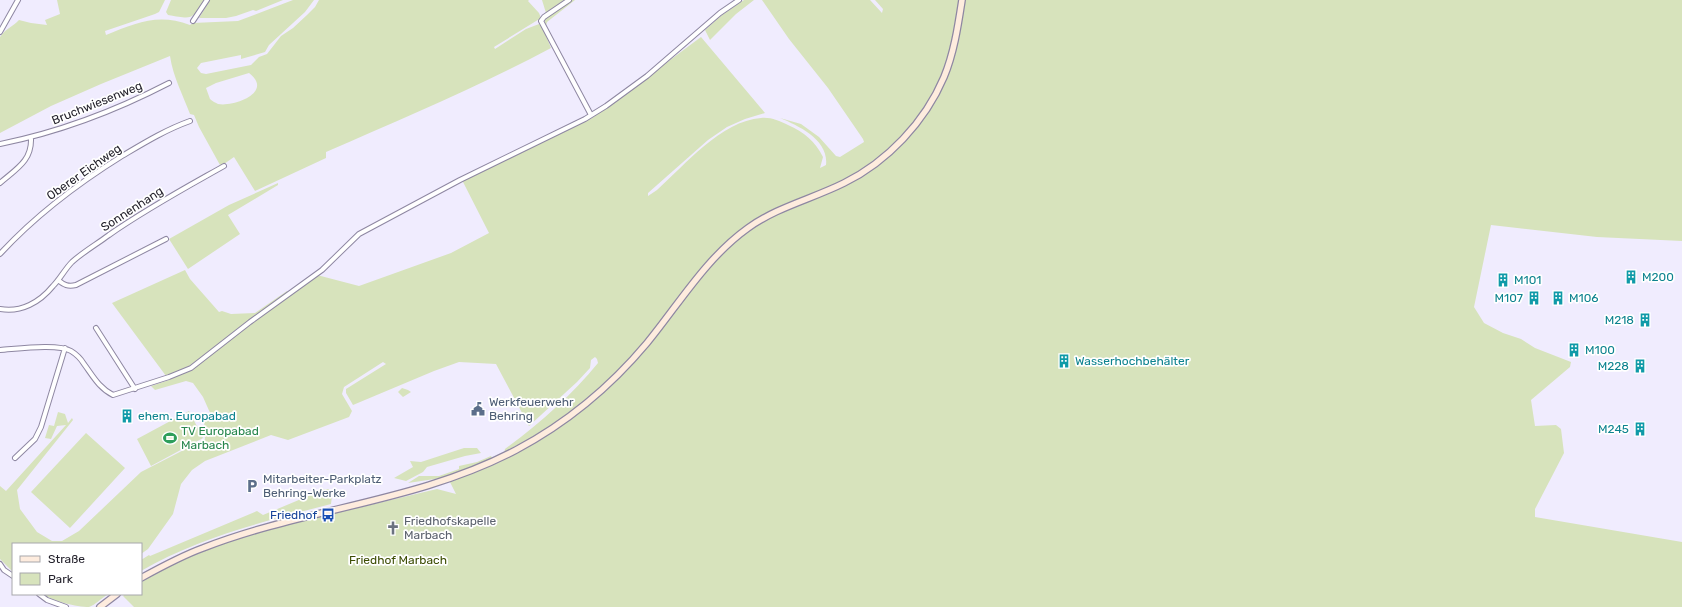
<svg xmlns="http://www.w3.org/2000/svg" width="1682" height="607" font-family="Rubik,sans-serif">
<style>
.green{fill:#d7e3bc;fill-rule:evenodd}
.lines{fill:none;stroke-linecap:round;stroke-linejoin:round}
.street-casing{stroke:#8e87a2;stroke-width:6}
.secondary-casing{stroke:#8e87a2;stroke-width:8}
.street{stroke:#fff;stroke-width:4}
.secondary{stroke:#feecde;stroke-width:5.5}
.labels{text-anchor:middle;stroke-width:3.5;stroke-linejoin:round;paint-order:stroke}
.street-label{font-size:12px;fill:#24222c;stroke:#fff}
.culture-label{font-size:12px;fill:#0d838f;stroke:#fff;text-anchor:start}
.service-label{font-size:12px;fill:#4e5e75;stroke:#fff;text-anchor:start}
.leisure-label{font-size:12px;fill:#27864d;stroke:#fff;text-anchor:start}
.transit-label{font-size:12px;fill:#164399;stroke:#fff;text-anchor:end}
.worship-label{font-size:12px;fill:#5b616d;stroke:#fff;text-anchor:start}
.park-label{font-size:12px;fill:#3d4d04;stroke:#fff}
</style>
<rect width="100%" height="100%" fill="#f0ecfe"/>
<path class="green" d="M 57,0 L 165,0 L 159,12 L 155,14 L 105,31 L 106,35 C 136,23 158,13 190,25 L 193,23 L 238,21 L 293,0 L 314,0 L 305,12 L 269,45 L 265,52 L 241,59 L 241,55 L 201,63 L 197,68 L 201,73 L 206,74 L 251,65 L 259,57 L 267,54 L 281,36 L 293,28 L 307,15 L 315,7 L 319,0 L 529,0 L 528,1 L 539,13 L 541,18 L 494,47 L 495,49 L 526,29 L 539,24 L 543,28 L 551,48 C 478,87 402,119 326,152 L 326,158 L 255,191 L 234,157 L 224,164 L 220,165 L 199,127 L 194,115 L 190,114 C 183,95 173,77 170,56 L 101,84 L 51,106 L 0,133 L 0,37 C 6,28 13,27 19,20 L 31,23 L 47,25 L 45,20 L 60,14 ZM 249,73 C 274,92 235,107 218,104 C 216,103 212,101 210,99 L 206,88 L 216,83 Z
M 171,0 L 205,0 C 191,21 192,19 168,15 L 166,12 Z
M 210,0 L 283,0 L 256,11 L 253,10 L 236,16 L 226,18 L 199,18 Z
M 542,0 L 567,0 L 546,13 Z
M 571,0 L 575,0 L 547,22 L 546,26 L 544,23 L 545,19 Z
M 744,0 L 754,0 L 736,14 L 710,40 L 705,30 L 722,15 Z
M 762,0 L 870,0 L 882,13 L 883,9 L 875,0 L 1682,0 L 1682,241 L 1597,237 L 1491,225 L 1474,307 L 1484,323 L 1503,333 L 1521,339 L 1535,348 L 1571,362 L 1570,367 L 1531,400 L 1535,426 L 1556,425 L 1561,429 L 1564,453 L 1535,509 L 1535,517 L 1682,542 L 1682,607 L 134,607 L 123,596 L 125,594 L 141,594 L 141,582 L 183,558 L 252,533 L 437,489 L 456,494 L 450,482 L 500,462 L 521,449 L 517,445 L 504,453 L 505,449 C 539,424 572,395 598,363 L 597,359 L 595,357 L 591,360 L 590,368 L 577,382 L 529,426 L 496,364 L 459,362 L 434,371 L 353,405 L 346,393 L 346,389 L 386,364 L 383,362 L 344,387 L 342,394 L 352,411 L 349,417 L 288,440 L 271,435 L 205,461 L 192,470 L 181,484 L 173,514 L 148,549 L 141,554 L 141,544 L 13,544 L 13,572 L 0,559 L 0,486 L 6,491 L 66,425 L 57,426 L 51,439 L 45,438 L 49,425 L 54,426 L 58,412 L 65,414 L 68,423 L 72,418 L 73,420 L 17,490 L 20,509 L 37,532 L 52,541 L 62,541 L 79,531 L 141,472 L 205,439 L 204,418 L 211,415 L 203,397 L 193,383 L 186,381 L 155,390 L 151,386 L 169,380 L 112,303 L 185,270 L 190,279 L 219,312 L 222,311 L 231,314 L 255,313 L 287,291 L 289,293 L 252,323 L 317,275 L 359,286 L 451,253 L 489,233 L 462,180 L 592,118 L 701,37 L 765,113 L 745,119 L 727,127 L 708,140 L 648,193 L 648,196 L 657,190 C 685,165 721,121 761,118 C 771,117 779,121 788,125 C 804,132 815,141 823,157 L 820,168 L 826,165 C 829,140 799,126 780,118 L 801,124 L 819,137 L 836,156 L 840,157 L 864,142 L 863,139 L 828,88 L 789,39 Z
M 278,183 L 278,185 L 228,215 L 240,234 L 188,269 L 169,239 L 229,205 Z
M 402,388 L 408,390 L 411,392 L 403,397 L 398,392 Z
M 189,411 L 203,438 L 151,466 L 137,439 Z
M 86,433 L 125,468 L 70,528 L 31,492 Z
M 464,448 L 477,448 L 481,453 L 465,456 L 427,467 L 423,472 L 406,481 L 394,478 L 413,467 L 410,461 L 421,462 Z
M 491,456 L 492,458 L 448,477 L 408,483 L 419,476 L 439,476 L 459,469 L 459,466 L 477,462 Z
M 325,489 L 329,489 L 332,496 L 331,504 C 266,521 199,537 141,571 L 141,560 L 149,555 L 150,556 L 257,511 L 263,515 Z
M 43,594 L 108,594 C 102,598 95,605 89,607 C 77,607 52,601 43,594 Z"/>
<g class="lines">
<g class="street-casing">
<path id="street" d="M 569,0 L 544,17 L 541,21 L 591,115
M 193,21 L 207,0
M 0,32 L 18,0
M 0,144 C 60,132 115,111 169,83
M 0,183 C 16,169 32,161 31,138
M 0,254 C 35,216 77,184 122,156 C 144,143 165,130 190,121
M 58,280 C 64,285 68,287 76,285 L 166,239
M 0,309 C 21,313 40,302 53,286 C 60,279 65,269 72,262 C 83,252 97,244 109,235 C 146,209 185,188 224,166
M 96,328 L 135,389
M 0,350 C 16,349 58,343 71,351 C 76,354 81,359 84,364 C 93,376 99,388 113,395 L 169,377 L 191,368 L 250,322 L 322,270 L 359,234 L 460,180 L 585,119 L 606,106 L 647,76 L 720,13 L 739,0
M 15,458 L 35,439 L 41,427 L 65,348
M 0,564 L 4,570 L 13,576
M 39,594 L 47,600 L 66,607"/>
</g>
<g class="secondary-casing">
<path id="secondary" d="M 141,578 C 161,567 181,556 203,548 C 305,508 418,502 516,450 C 565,424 611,386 647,343 C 679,304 706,258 748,228 C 777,207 812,199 844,183 C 887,162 925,122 944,77 C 954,53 958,26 962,0
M 100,607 L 117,594"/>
</g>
<use href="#street" class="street"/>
<use href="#secondary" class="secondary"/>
</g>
<defs>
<g id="building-bare" transform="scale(1.08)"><path d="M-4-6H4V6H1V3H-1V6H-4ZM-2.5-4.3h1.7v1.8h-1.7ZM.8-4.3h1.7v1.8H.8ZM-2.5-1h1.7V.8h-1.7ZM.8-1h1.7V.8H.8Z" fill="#0f9aa8" stroke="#fff" stroke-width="2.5" paint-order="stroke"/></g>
<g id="civic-bare" transform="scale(1.08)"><path d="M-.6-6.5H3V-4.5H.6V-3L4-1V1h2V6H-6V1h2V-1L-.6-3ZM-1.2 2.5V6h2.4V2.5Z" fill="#5c6f8a" stroke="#fff" stroke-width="2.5" paint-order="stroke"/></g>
<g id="stadium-bare" transform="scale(1.08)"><path d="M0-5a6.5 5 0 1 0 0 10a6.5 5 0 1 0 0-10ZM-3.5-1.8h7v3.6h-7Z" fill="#2e9e5b" stroke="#fff" stroke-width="2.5" paint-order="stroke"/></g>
<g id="parking-bare" transform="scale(1.08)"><path d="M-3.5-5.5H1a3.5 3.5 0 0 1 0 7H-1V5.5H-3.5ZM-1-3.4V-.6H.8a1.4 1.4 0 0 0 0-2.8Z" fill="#5c6f8a" stroke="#fff" stroke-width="2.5" paint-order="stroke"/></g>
<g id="bus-bare" transform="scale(1.08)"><path d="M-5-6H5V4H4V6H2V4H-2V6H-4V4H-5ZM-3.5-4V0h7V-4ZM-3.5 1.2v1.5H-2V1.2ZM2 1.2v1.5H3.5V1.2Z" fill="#1a4fb4" stroke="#fff" stroke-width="2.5" paint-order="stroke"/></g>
<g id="church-bare" transform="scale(1.08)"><path d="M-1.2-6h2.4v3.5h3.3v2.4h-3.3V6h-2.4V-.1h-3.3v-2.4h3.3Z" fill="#6b7280" stroke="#fff" stroke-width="2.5" paint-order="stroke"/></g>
</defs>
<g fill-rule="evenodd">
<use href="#building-bare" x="1631" y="277"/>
<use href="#building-bare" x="1503" y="280"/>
<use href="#building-bare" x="1534" y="298"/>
<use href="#building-bare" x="1558" y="298"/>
<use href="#building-bare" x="1645" y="320"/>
<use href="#building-bare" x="1574" y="350"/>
<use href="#building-bare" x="1064" y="361"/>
<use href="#building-bare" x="1640" y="366"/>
<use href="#civic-bare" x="478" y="409"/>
<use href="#building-bare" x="127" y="416"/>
<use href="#building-bare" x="1640" y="429"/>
<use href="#stadium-bare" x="170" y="438"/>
<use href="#parking-bare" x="252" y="486"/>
<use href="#bus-bare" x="328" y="515"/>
<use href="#church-bare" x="393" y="528"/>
</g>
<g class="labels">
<g class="street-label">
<text transform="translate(97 103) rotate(-22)" y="4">Bruchwiesenweg</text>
<text transform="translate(84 172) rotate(-35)" y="4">Oberer Eichweg</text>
<text transform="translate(132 209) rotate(-33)" y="4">Sonnenhang</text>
</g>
<g class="culture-label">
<text x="1642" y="281">M200</text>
<text x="1514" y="284">M101</text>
<text x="1523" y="302" text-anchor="end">M107</text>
<text x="1569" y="302">M106</text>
<text x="1634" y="324" text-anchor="end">M218</text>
<text x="1585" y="354">M100</text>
<text x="1075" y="365">Wasserhochbehälter</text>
<text x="1629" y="370" text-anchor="end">M228</text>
<text x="138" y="420">ehem. Europabad</text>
<text x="1629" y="433" text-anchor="end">M245</text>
</g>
<g class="service-label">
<text x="489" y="406">Werkfeuerwehr<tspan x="489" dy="14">Behring</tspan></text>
<text x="263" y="483">Mitarbeiter-Parkplatz<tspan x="263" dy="14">Behring-Werke</tspan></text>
</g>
<g class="leisure-label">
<text x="181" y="435">TV Europabad<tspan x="181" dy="14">Marbach</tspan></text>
</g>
<g class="transit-label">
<text x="317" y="519">Friedhof</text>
</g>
<g class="worship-label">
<text x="404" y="525">Friedhofskapelle<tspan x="404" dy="14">Marbach</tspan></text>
</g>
<g class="park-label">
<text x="398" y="564">Friedhof Marbach</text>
</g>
</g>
<rect x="12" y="543" width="130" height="52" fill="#ffffff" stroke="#a7a7ab"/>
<rect x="20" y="556" width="20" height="6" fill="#feecde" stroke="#a7a7ab"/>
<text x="48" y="563" font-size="12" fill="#24222c">Straße</text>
<rect x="20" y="573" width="20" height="12" fill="#d7e3bc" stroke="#a7a7ab"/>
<text x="48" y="583" font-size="12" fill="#24222c">Park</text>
</svg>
